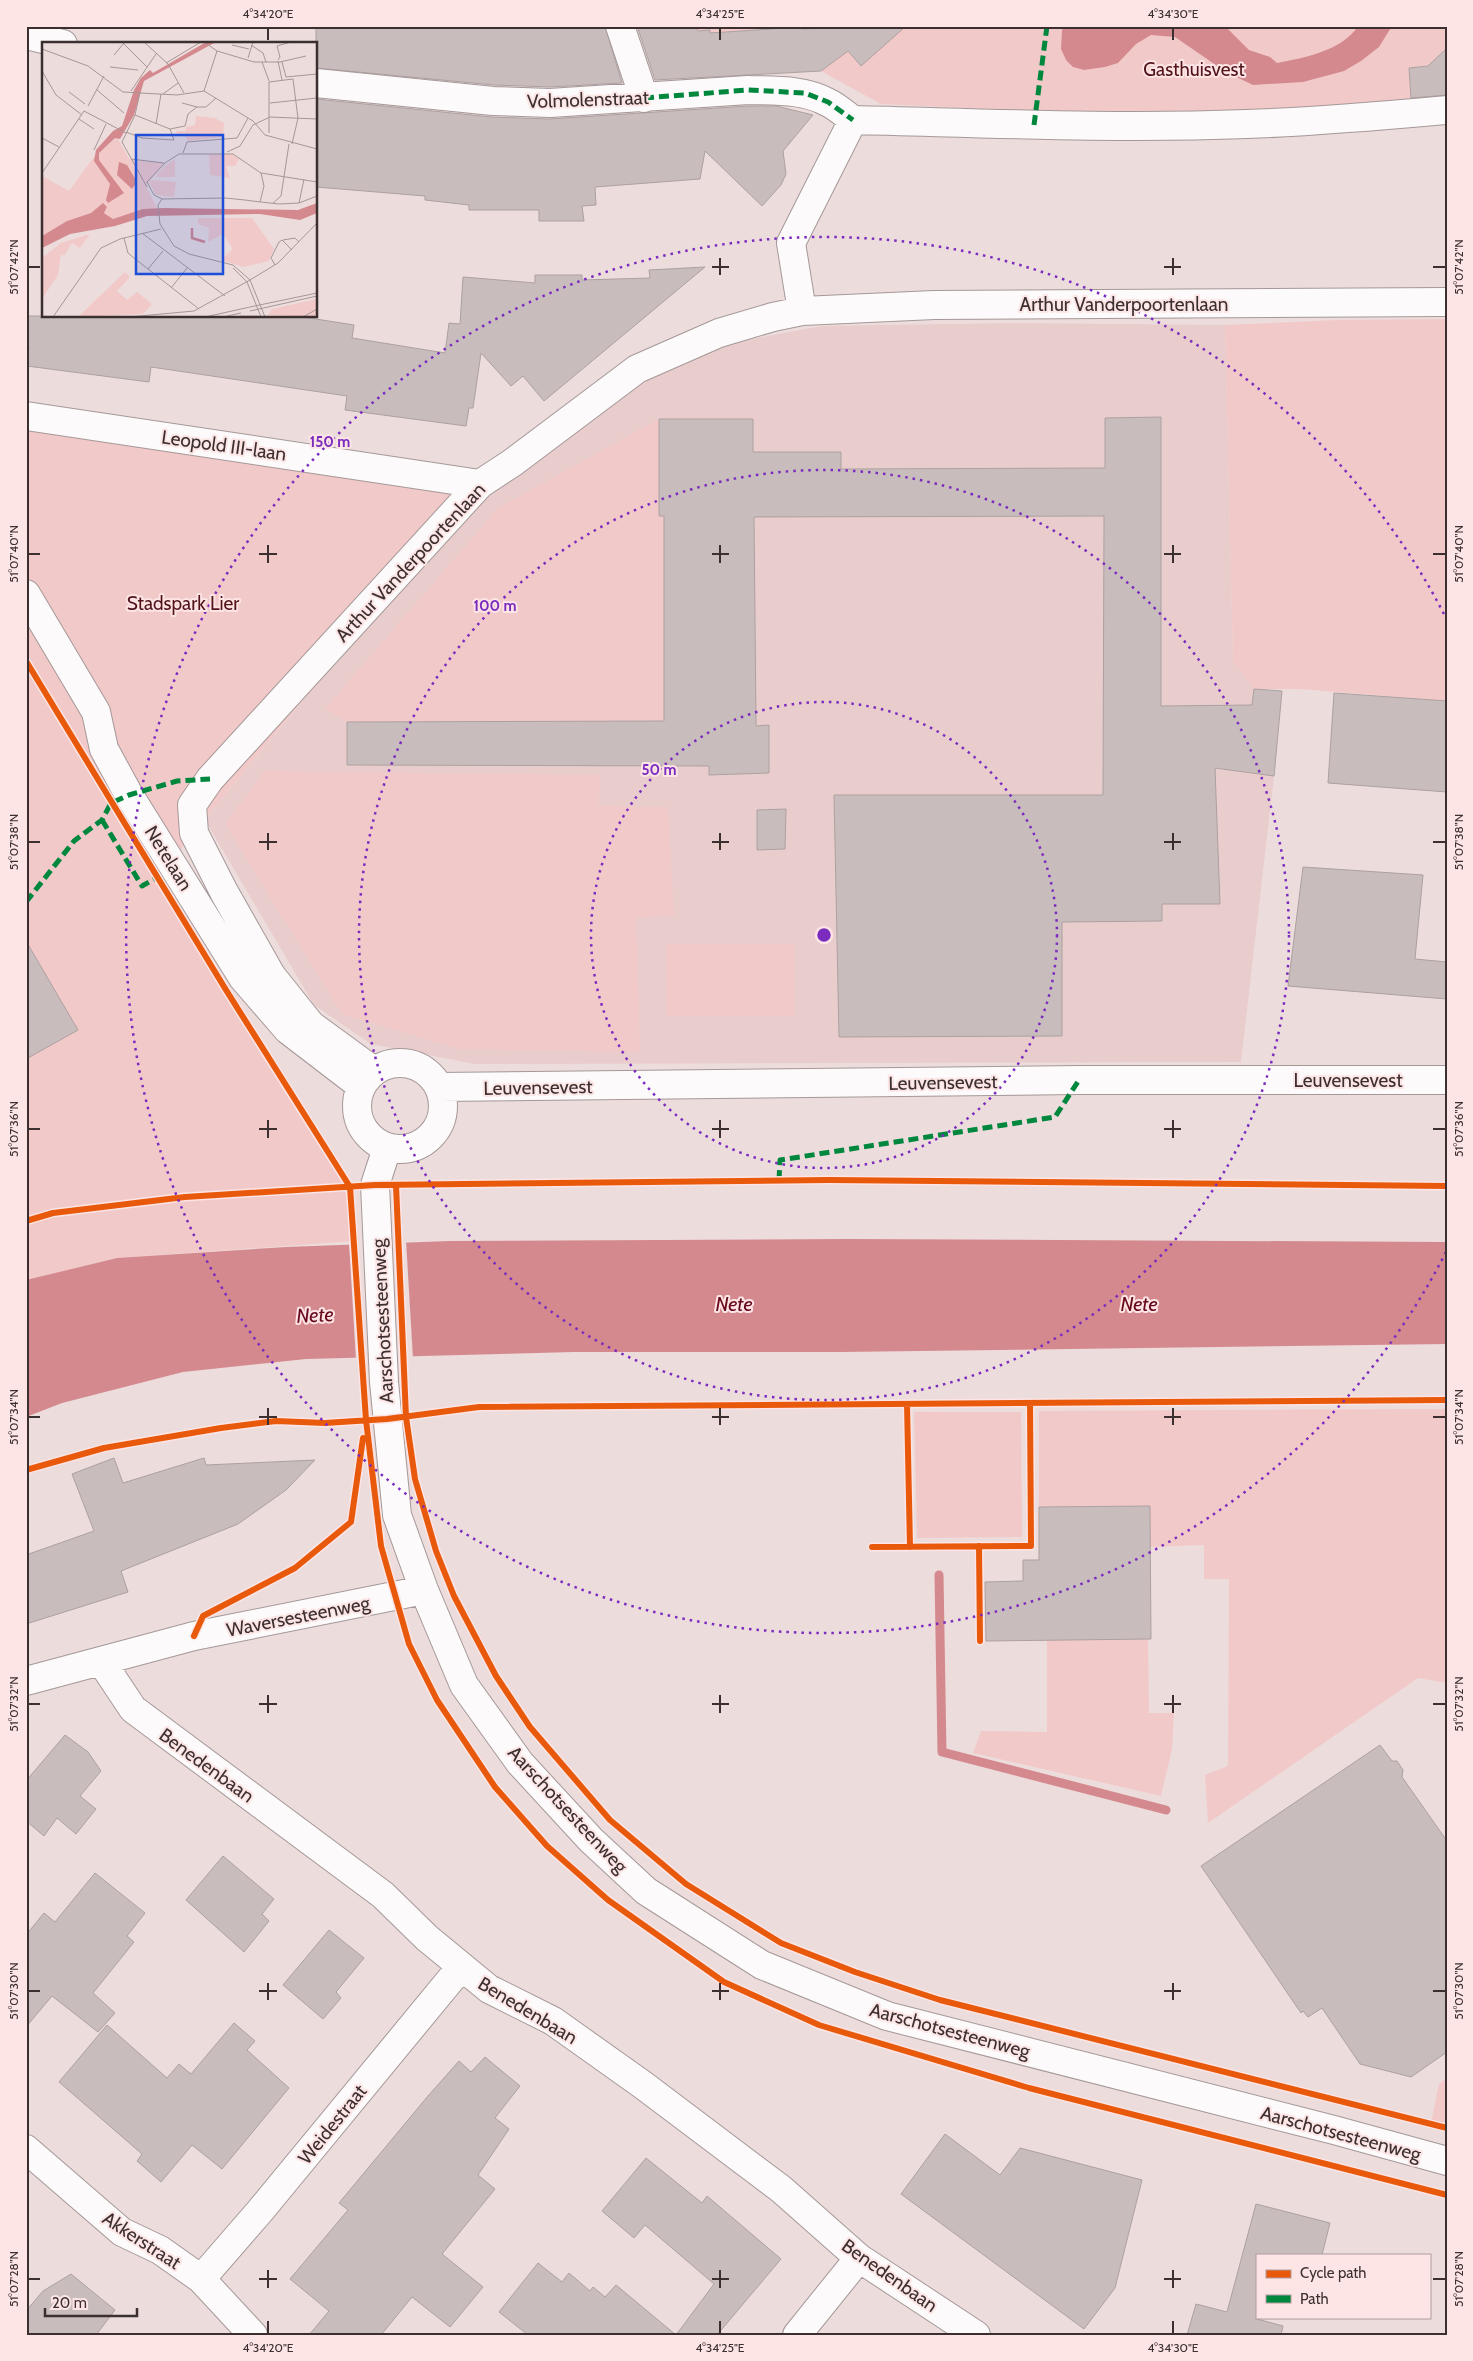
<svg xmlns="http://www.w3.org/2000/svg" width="1473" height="2361" font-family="Cabin,sans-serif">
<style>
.built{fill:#e9cdcd}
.green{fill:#f2c9c9}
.water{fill:#d4898e}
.pier{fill:#eddcdc}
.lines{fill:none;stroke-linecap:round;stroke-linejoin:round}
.stream{stroke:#d4898e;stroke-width:9}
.building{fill:#c9bcbc;stroke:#ada0a0}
.minor-casing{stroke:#a59898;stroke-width:30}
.minor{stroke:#fcfafa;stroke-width:28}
.quiet{stroke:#00873e;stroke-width:5;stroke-dasharray:10 5;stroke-linecap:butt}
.cycleway-casing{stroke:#fde5e5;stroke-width:9}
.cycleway{stroke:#e8590c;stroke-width:6}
.ticks{fill:none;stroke:#3b2f30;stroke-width:2}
.ring{fill:none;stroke:#7b2cbf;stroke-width:2.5;stroke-dasharray:2.5 5}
.labels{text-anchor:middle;stroke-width:4;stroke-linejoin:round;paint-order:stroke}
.park-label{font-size:19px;fill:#52131b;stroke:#fde5e5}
.street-label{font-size:19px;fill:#3b2f30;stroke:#fde5e5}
.water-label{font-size:20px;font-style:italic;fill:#67081c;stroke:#fde5e5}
.inset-river{fill:none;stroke:#d4898e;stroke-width:2.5}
.inset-road{fill:none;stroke:#a69797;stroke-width:1}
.view{fill:#1d4ed8;fill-opacity:0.15;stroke:#1d4ed8;stroke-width:2.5}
.inset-edge{fill:none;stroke:#3b2f30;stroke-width:2.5}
.centre{fill:#7b2cbf;stroke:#fde5e5;stroke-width:2.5}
.ring-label{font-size:15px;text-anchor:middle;font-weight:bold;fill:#7b2cbf;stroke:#fde5e5;stroke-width:4;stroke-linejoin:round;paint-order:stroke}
.neatline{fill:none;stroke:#3b2f30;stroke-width:2}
.ticks-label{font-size:12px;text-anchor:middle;fill:#3b2f30}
</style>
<rect width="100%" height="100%" fill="#eddcdc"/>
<path class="built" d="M 1014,323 L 1225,325 L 1233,660 L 1254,689 L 1247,772 L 1274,776 L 1241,1062 L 475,1064 L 371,1044 L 314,1005 L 205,820 L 480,484 L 637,369 L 719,345 L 822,326 Z"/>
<path class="green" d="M 696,26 L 1447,26 L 1447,48 L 1429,65 L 1409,68 L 1411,99 L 1239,113 L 1057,112 L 881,104 L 821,71 L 830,64 L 802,27 L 710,33 L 698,31 Z
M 1447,319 L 1447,701 L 1300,689 L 1254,689 L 1233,661 L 1225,325 L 1338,320 Z
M 659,419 L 659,516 L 664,516 L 664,721 L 347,722 L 325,709 L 498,508 Z
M 26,427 L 480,484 L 158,877 L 226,990 L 350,1187 L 354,1241 L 117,1258 L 26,1280 Z
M 265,771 L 600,775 L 599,806 L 668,807 L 674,916 L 636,917 L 640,1052 L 459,1049 L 342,1014 L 225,824 Z
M 666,944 L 794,944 L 794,1016 L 666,1016 Z
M 1447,1409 L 1447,1683 L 1418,1678 L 1208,1823 L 1205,1775 L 1228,1766 L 1229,1579 L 1204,1579 L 1204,1545 L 1150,1547 L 1150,1506 L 1039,1507 L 1039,1411 Z
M 914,1412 L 1021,1412 L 1022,1537 L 917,1538 Z
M 1148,1639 L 1149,1713 L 1174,1713 L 1172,1749 L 1161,1796 L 973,1753 L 981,1731 L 1047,1732 L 1047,1640 Z
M 1447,2078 L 1447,2128 L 1431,2123 L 1439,2084 Z"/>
<path class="water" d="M 1065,26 L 1225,26 L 1249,50 L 1270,57 L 1277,63 C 1303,58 1342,51 1358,26 L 1392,26 L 1379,47 L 1361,61 L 1344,71 L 1303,82 L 1253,85 L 1226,72 L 1175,37 L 1151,35 L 1136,44 L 1118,63 L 1105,67 L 1084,70 L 1073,67 L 1066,60 L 1061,49 L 1062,30 Z
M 847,1239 L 1447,1242 L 1447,1344 L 841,1352 L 574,1352 L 306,1359 L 183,1372 L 62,1403 L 26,1417 L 26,1280 L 117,1258 L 286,1247 L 450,1241 Z"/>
<path class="pier" d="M 406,1240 L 413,1359 L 356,1360 L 349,1242 Z"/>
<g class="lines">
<path class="stream" d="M 939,1575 L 942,1752 L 1166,1810"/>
</g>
<path class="building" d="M 316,26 L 605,26 L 622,83 L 550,87 L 494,85 L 316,68 Z
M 637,26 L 696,26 L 698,31 L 710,30 L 710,33 L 802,27 L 802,29 L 906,26 L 861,66 L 848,51 L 821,71 L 655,80 Z
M 1447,48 L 1447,95 L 1411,98 L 1409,68 L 1428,66 Z
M 316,99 L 491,117 L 549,119 L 748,106 L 776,106 L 813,115 L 783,151 L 786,174 L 781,185 L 762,206 L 705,151 L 700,179 L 595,187 L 596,205 L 582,206 L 584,221 L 539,221 L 539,210 L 469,210 L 469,205 L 425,200 L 425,196 L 316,187 Z
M 705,267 L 544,401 L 523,376 L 511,386 L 481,353 L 473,408 L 469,408 L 466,426 L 345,410 L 347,396 L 151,367 L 149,382 L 27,366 L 29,346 L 26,346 L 26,316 L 297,316 L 354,325 L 352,338 L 445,353 L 449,323 L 460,324 L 463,277 L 535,283 L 535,275 L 582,275 L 582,280 L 650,278 L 649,270 Z
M 1161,417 L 1161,706 L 1252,705 L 1254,689 L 1282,691 L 1274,776 L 1215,768 L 1220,904 L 1162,904 L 1162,921 L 1062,922 L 1062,1036 L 839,1037 L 834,795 L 1103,795 L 1104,516 L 754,517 L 756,726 L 769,725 L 769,773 L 709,775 L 709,766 L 347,765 L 347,722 L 664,721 L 664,516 L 659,516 L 659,419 L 753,419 L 753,452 L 841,452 L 841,469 L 1105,468 L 1105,418 Z
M 1334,693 L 1447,701 L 1447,792 L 1328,783 Z
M 786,809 L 785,849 L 757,850 L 757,810 Z
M 1303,867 L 1423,875 L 1415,959 L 1447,962 L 1447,999 L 1288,986 Z
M 26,941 L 78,1030 L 26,1059 Z
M 114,1458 L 123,1483 L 204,1458 L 206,1465 L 315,1460 L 286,1490 L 238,1524 L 121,1571 L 128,1592 L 26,1624 L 26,1555 L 94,1531 L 72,1474 Z
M 1150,1506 L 1151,1639 L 986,1641 L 985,1582 L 1023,1581 L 1023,1560 L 1039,1560 L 1039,1507 Z
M 65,1735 L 88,1752 L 101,1771 L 80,1796 L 96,1809 L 76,1834 L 57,1818 L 44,1836 L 26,1821 L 26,1781 Z
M 1380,1745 L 1392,1761 L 1397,1761 L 1403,1770 L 1402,1777 L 1447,1841 L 1447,2052 L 1411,2077 L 1360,2064 L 1322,2008 L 1308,2017 L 1303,2011 L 1301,2013 L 1201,1866 Z
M 223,1856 L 274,1899 L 262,1914 L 269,1921 L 244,1952 L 186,1900 Z
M 95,1873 L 145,1913 L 127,1936 L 134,1942 L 93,1993 L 115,2013 L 98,2032 L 52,1996 L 26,2027 L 26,1935 L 44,1913 L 55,1922 Z
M 329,1930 L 364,1958 L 336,1992 L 341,1998 L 323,2019 L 283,1985 Z
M 234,2023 L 255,2041 L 247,2050 L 289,2088 L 222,2169 L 192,2145 L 161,2182 L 137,2161 L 142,2154 L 59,2082 L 107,2025 L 167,2078 L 179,2064 L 191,2074 Z
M 485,2057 L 520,2086 L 495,2118 L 509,2129 L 478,2175 L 495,2189 L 442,2254 L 483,2287 L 450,2327 L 412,2297 L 381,2335 L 309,2335 L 329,2311 L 290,2279 L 348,2210 L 339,2203 L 428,2096 L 459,2061 L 471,2072 Z
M 945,2134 L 1000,2175 L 1020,2148 L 1142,2180 L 1115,2288 L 1084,2329 L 901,2194 Z
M 646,2158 L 702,2203 L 707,2196 L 781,2259 L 717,2335 L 676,2335 L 714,2284 L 645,2225 L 634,2238 L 602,2211 Z
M 1256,2204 L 1330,2223 L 1322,2255 L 1257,2255 L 1257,2319 L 1283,2326 L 1281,2335 L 1187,2335 L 1196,2304 L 1227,2312 Z
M 538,2263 L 562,2282 L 569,2273 L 590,2291 L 593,2287 L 605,2297 L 616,2285 L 676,2335 L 528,2335 L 499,2312 Z
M 71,2274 L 115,2310 L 96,2335 L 26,2335 L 26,2311 L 43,2291 Z"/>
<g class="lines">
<g class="minor-casing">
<path id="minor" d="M 620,26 L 644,98
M 26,35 L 63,44
M 316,83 L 493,101 L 550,103 L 748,90 C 775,91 803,89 827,102 C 836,106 845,114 853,120
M 853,120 C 984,123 1116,129 1247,124 C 1314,122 1380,116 1447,110
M 802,311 L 791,243 L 853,120
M 26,416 L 480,484
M 26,594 L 96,712 L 104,749 L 129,795 L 243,978 L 288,1030 L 361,1086
M357 1106a43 43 0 1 1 86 0a43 43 0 1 1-86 0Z
M 374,1071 L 311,1025 L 271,975 L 224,892 L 194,833 L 192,805 L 210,779 L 480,484 L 512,463 L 637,369 L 719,333 L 773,317 L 802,311 L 934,305 L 1447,302
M 439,1087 L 1079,1080 L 1447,1080
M 387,1148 L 375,1185 L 384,1382 L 397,1515 L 424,1590 L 464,1685 L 520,1763 L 591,1840 L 646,1891 L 762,1965 L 887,2016 L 1334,2130 L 1447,2161
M 101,1661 L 133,1709 L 383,1895 L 427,1938 L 489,1989 L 553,2021 L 643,2085 L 781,2189 L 859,2258 L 976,2335
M 26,1681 L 194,1636 L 424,1590
M 26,2149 L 122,2232 L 160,2250 L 201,2279 L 253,2335
M 201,2279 L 260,2211 L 461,1967
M 797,2335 L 859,2258"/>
</g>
<use href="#minor" class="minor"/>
<path class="quiet" d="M 644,98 L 748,90 L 805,93 L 828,102 L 853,120
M 1034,125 L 1047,26
M 102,820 L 142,886 L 158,877
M 26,902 L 74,841 L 102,820 L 111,803 L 129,795 L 177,781 L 210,779
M 779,1180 L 780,1160 L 1055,1117 L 1079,1080"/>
<g class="cycleway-casing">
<path id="cycleway" d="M 26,661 L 226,990 L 350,1187 L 366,1420 L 381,1546 L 409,1644 L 437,1700 L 495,1787 L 547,1846 L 608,1900 L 724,1982 L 819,2025 L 1029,2088 L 1447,2195
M 396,1185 L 406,1417 L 415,1479 L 436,1551 L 454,1596 L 496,1676 L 530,1727 L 610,1820 L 686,1884 L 781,1943 L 855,1972 L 940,2000 L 1447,2128
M 26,1221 L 53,1213 L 185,1197 L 375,1185 L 829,1180 L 1447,1186
M 907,1404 L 910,1547
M 26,1470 L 104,1448 L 221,1428 L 276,1421 L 325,1423 L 387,1419 L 479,1407 L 1447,1400
M 979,1546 L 980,1641
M 872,1547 L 1031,1546 L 1030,1403
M 194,1636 L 203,1616 L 295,1568 L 351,1522 L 363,1438"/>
</g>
<use href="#cycleway" class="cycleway"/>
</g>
<path class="ticks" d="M 268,28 L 268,40M 720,28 L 720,40M 1173,28 L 1173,40M 720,258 L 720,275M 1173,258 L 1173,275M 28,267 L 40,267M 712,267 L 729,267M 1164,267 L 1181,267M 1433,267 L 1446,267M 268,545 L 268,563M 720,545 L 720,563M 1173,545 L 1173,563M 28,554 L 40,554M 259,554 L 277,554M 712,554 L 729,554M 1164,554 L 1181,554M 1433,554 L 1446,554M 268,833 L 268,850M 720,833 L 720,850M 1173,833 L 1173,850M 28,842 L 40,842M 259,842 L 277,842M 712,842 L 729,842M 1164,842 L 1181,842M 1433,842 L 1446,842M 268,1120 L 268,1138M 720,1120 L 720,1138M 1173,1120 L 1173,1138M 28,1129 L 40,1129M 259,1129 L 277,1129M 712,1129 L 729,1129M 1164,1129 L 1181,1129M 1433,1129 L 1446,1129M 268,1408 L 268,1425M 720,1408 L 720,1425M 1173,1408 L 1173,1425M 28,1417 L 40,1417M 259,1417 L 277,1417M 712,1417 L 729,1417M 1164,1417 L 1181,1417M 1433,1417 L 1446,1417M 268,1695 L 268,1713M 720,1695 L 720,1713M 1173,1695 L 1173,1713M 28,1704 L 40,1704M 259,1704 L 277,1704M 712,1704 L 729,1704M 1164,1704 L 1181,1704M 1433,1704 L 1446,1704M 268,1983 L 268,2000M 720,1983 L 720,2000M 1173,1983 L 1173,2000M 28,1991 L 40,1991M 259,1991 L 277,1991M 712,1991 L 729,1991M 1164,1991 L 1181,1991M 1433,1991 L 1446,1991M 268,2270 L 268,2288M 720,2270 L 720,2288M 1173,2270 L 1173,2288M 28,2279 L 40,2279M 259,2279 L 277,2279M 712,2279 L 729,2279M 1164,2279 L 1181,2279M 1433,2279 L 1446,2279M 268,2321 L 268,2334M 720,2321 L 720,2334M 1173,2321 L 1173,2334"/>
<g class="ring">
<circle cx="824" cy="935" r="233"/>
<circle cx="824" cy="935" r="465"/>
<path d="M1446 1252A698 698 0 1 1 1446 618"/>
</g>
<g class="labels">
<g class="park-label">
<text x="1194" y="76">Gasthuisvest</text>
<text x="183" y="610">Stadspark Lier</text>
</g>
<g class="street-label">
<text transform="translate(588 99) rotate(-2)" y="7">Volmolenstraat</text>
<text x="1124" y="311">Arthur Vanderpoortenlaan</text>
<text transform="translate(224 445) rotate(8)" y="7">Leopold III-laan</text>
<text transform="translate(410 562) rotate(-47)" y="7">Arthur Vanderpoortenlaan</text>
<text transform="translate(169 858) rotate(58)" y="7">Netelaan</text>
<text x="1348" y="1087">Leuvensevest</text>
<text transform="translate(943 1082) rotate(-1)" y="7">Leuvensevest</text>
<text transform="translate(538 1087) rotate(-1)" y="7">Leuvensevest</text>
<text transform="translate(382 1321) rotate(-93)" y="7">Aarschotsesteenweg</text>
<text transform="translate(298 1616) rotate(-11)" y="7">Waversesteenweg</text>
<text transform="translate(207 1765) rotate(36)" y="7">Benedenbaan</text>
<text transform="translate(568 1809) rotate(47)" y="7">Aarschotsesteenweg</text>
<text transform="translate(528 2010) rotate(31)" y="7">Benedenbaan</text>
<text transform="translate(950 2030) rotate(15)" y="7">Aarschotsesteenweg</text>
<text transform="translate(332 2124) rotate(-51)" y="7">Weidestraat</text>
<text transform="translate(1341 2133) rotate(15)" y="7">Aarschotsesteenweg</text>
<text transform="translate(142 2240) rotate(33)" y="7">Akkerstraat</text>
<text transform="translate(890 2275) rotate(35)" y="7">Benedenbaan</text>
</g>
<g class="water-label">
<text x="734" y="1311">Nete</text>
<text x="1139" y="1311">Nete</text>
<text transform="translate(315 1315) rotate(-3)" y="7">Nete</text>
</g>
</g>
<g transform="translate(42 42)">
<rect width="275" height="275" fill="#eddcdc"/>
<path d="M 154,74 L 173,76 L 182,81 L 181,95 L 146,99 L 143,94 L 135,94 L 134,89 L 144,89 L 144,85 L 153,83 ZM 75,95 L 87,117 L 123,121 L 104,144 L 115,166 L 71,177 L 62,171 L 65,166 L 60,162 L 49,171 L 25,179 L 0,194 L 0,134 L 27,149 L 51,116 ZM 167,112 L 189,112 L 197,117 L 193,124 L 184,124 L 188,136 L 168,133 ZM 133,117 L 133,135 L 113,135 L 124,123 ZM 110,138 L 134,140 L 132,155 L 114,153 L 107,141 ZM 156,176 L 210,176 L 232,207 L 227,219 L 201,225 L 179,218 L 191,207 L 181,192 L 166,200 L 167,186 L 156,182 ZM 48,192 L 38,206 L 30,201 L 22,214 L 19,212 L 16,233 L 0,257 L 0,216 L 19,201 ZM 83,230 L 88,235 L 75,249 L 85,258 L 95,250 L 110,262 L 101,272 L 36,275 ZM 275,257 L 275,272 L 271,275 L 226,273 L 230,267 Z" fill="#f2c9c9"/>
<path d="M 164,0 L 174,0 L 102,39 L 92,73 L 78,97 L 73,96 L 57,111 L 57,118 L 82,151 L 66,161 L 64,158 L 68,142 L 52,119 L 54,108 L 71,89 L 80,84 L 92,48 L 99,36 L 108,28 L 111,31 ZM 77,120 L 85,123 L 95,140 L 90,147 L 75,133 ZM 61,161 L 65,165 L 62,171 L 71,177 L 101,167 L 121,166 L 256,168 L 275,161 L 275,171 L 258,178 L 218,172 L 105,174 L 73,184 L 28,192 L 0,206 L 0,194 L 25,179 L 49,171 Z" fill="#d4898e"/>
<path class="inset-river" d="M 150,186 L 150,196 L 163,200M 198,275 L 215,275"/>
<path class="inset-road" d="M 102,0 L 126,22 L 142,51M 162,0 L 175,9 L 212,20 L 238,20 L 264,14M 81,1 L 105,25M 190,3 L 207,7M 209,3 L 221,11 L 224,20M 0,7 L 46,24 L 81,50 L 135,53 L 162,49 L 211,79 L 223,93 L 275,107M 72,13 L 82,1M 206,16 L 211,0M 236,18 L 238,15 L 235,4 L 249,0M 236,19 L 240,38M 220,20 L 227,39M 240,20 L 244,35 L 275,32M 124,21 L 159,0M 68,25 L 96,28M 0,29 L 14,53 L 40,73M 55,48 L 82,71M 89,49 L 114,12M 162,49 L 175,9M 27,50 L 43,62M 98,50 L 93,73 L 80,100 L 105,145M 121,52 L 136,41M 140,61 L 155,65M 228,61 L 275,56M 46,64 L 62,34M 93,73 L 128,87M 37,77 L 52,87M 114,82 L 119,52M 128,87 L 143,84 L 146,72 L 155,65 L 164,65 L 174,56M 84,90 L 100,96 L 132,98 L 128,87M 227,91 L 227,40 L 251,37 L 256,76 L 250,102M 0,96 L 17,105M 52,108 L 64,82M 185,110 L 198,104 L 211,83 L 228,75 L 275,77M 141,111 L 145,100 L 195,96 L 206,76M 89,117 L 122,121M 0,131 L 42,69 L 84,91M 219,131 L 275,140M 120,157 L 116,163 L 118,182 L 132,204 L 147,212 L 191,223 L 208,238 L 236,221 L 275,181M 218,160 L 222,144 L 219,131 L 191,112 L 137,112 L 123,121 L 105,140 L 112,153 L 120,157 L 183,156 L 203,158 L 210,159 L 237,162 L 257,161 L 275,154M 231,161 L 239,154 L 247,102M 257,161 L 262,137M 100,191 L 183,254M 82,196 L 86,211 L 92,216 L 157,267M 241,198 L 253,196 L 257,200M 233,223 L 229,216 L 237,200 L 240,198 L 250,208M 191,226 L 205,240M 106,227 L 121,209M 205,240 L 219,275M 129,246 L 145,226M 208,265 L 275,251M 208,269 L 275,254M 11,275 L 59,206 L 78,197 L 119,187M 87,275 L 152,269 L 208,238 L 223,275M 163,275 L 208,265M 181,275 L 199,271M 261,275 L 275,267"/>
<path class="view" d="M 94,93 L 181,93 L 181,232 L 94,232 Z"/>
<rect width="275" height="275" class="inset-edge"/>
</g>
<circle cx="824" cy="935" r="8" class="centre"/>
<g class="ring-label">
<text x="330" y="447">150 m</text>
<text x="495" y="611">100 m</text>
<text x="659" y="775">50 m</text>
</g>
<rect width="1473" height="2361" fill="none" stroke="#fde5e5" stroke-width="55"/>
<rect x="1256" y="2254" width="175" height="65" fill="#fde5e5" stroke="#af9c9d"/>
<rect x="1266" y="2270" width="25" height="8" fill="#e8590c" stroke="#af9c9d"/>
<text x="1300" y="2278" font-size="15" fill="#3b2f30">Cycle path</text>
<rect x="1266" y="2295" width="25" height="8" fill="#00873e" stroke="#af9c9d"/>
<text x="1300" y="2304" font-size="15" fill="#3b2f30">Path</text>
<path d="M45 2308v8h92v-8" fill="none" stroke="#3b2f30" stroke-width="2.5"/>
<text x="52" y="2308" font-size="15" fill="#3b2f30" stroke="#fde5e5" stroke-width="4" paint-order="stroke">20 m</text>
<rect x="28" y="28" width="1418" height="2306" class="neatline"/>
<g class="ticks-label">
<text x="268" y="18">4°34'20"E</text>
<text x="720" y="18">4°34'25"E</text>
<text x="1173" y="18">4°34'30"E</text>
<text transform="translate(14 267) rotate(-90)" y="4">51°07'42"N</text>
<text transform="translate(1459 267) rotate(-90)" y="4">51°07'42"N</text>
<text transform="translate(14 554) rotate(-90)" y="4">51°07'40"N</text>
<text transform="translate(1459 554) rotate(-90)" y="4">51°07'40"N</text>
<text transform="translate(14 842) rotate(-90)" y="4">51°07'38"N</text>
<text transform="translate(1459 842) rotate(-90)" y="4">51°07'38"N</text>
<text transform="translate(14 1129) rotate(-90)" y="4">51°07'36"N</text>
<text transform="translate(1459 1129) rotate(-90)" y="4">51°07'36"N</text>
<text transform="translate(14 1417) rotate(-90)" y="4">51°07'34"N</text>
<text transform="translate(1459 1417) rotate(-90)" y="4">51°07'34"N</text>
<text transform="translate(14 1704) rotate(-90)" y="4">51°07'32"N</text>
<text transform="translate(1459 1704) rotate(-90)" y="4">51°07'32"N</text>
<text transform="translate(14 1991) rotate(-90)" y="4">51°07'30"N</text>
<text transform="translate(1459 1991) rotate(-90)" y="4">51°07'30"N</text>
<text transform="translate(14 2279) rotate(-90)" y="4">51°07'28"N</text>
<text transform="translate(1459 2279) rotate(-90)" y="4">51°07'28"N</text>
<text x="268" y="2352">4°34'20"E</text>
<text x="720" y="2352">4°34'25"E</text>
<text x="1173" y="2352">4°34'30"E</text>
</g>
</svg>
